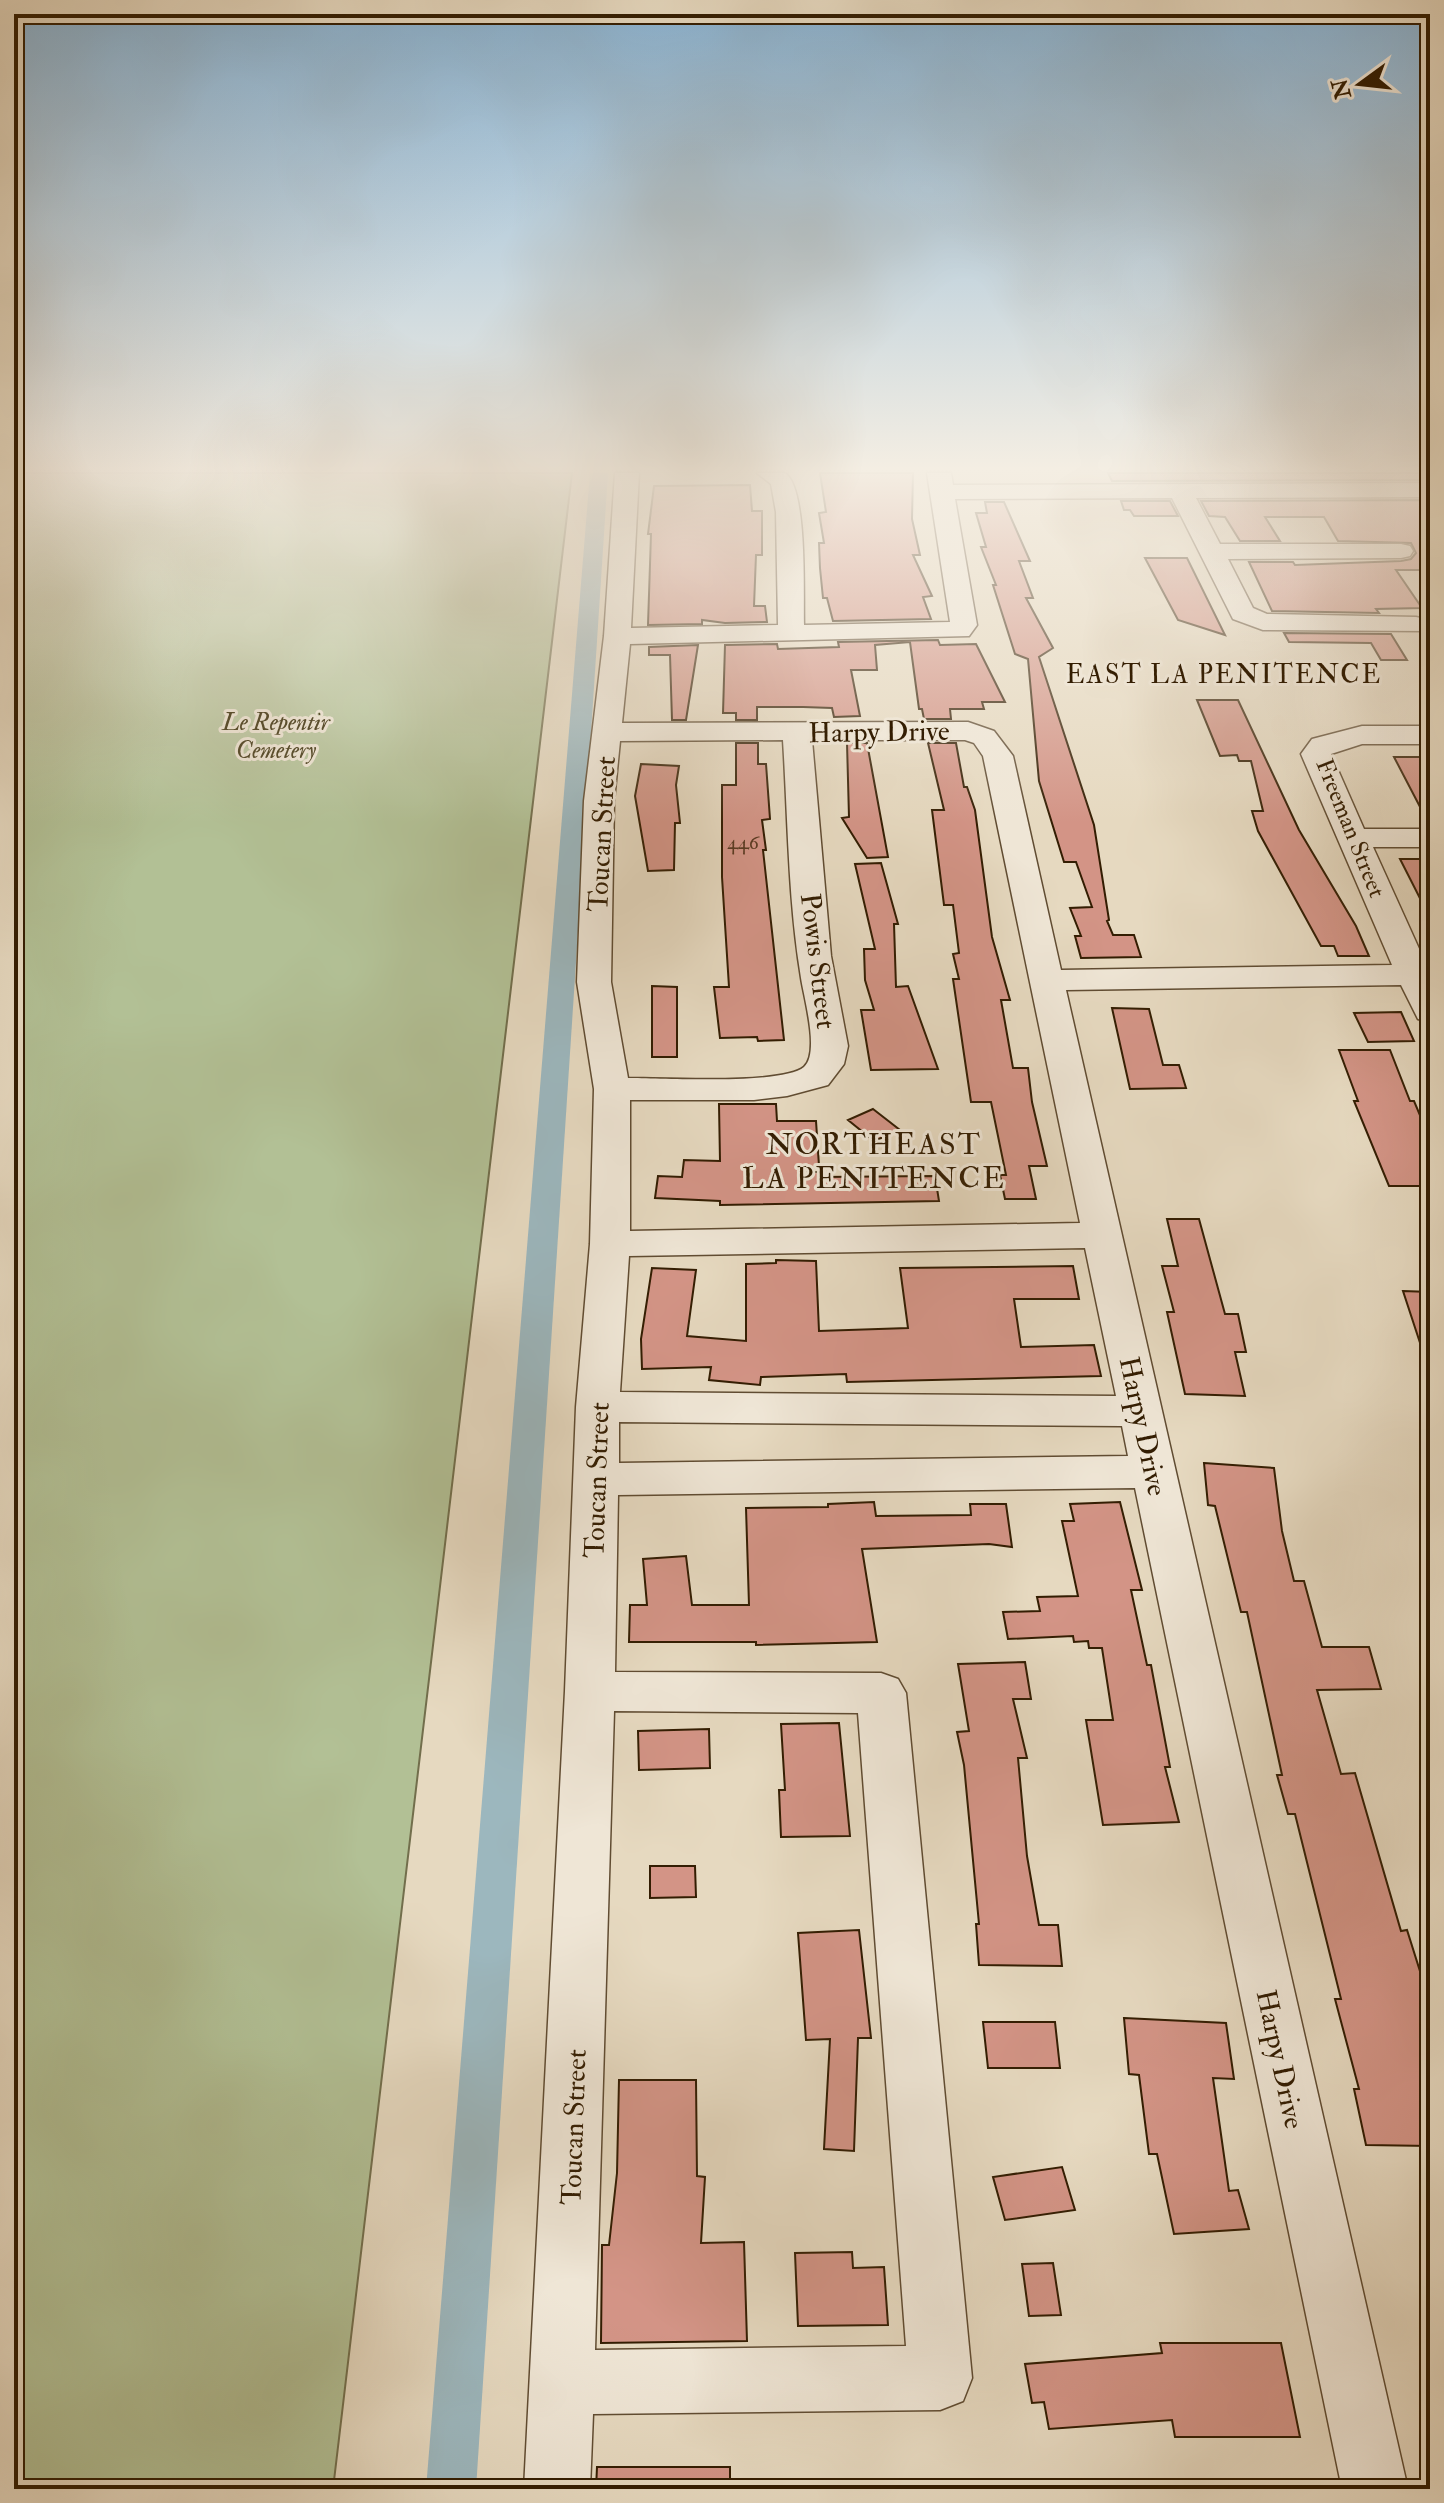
<svg xmlns="http://www.w3.org/2000/svg" width="1444" height="2503" font-family="'IM FELL Double Pica',serif">
<style>
.green{fill:#b2c095;stroke:#726e4c;stroke-width:2}
.lines{fill:none;stroke-linecap:round;stroke-linejoin:round}
.canal{fill:#9cb7be;fill-rule:evenodd}
.building{fill:#d39486;stroke:#331d02;stroke-width:2}
.minor-casing{stroke:#604c32;stroke-width:3}
.minor{fill:#efe6d6;fill-rule:evenodd}
.labels{text-anchor:middle;stroke-width:6;stroke-linejoin:round;paint-order:stroke}
.far-number-label{font-size:20px;fill:#5b3b23}
.far-park-label{font-size:24px;font-style:italic;fill:#594e2e;stroke:#efe6d6}
.far-street-label{font-size:24px;fill:#331d02;stroke:#efe6d6}
.far-neighbourhood-label{font-size:26px;letter-spacing:2px;fill:#331d02;stroke:#efe6d6}
.street-label{font-size:28px;fill:#331d02;stroke:#efe6d6}
.neighbourhood-label{font-size:30px;letter-spacing:2px;fill:#331d02;stroke:#efe6d6}
</style>
<rect width="100%" height="100%" fill="#e6d9c0"/>
<filter id="stains"><feTurbulence type="fractalNoise" baseFrequency=".0025" numOctaves="4"/><feColorMatrix values="0 0 0 0 .2 0 0 0 0 .09 0 0 0 0 .02 0 0 0 .5 -.17"/></filter>
<radialGradient id="worn" r=".72"><stop offset=".6" stop-color="#630" stop-opacity="0"/><stop offset="1" stop-color="#630" stop-opacity=".3"/></radialGradient>
<path class="green" d="M 14,473 L 572,473 L 333,2489 L 14,2489 Z"/>
<g class="lines">
<path class="canal" d="M 590,473 L 608,473 L 476,2489 L 426,2489 Z"/>
</g>
<path class="building" d="M 820,473 L 913,473 L 912,519 L 920,555 L 913,555 L 932,596 L 923,597 L 931,619 L 833,621 L 827,598 L 823,598 L 820,568 L 819,543 L 824,543 L 819,513 L 826,512 Z
M 1108,473 L 1430,473 L 1430,480 L 1112,481 Z
M 750,485 L 752,511 L 762,511 L 762,555 L 756,555 L 754,606 L 765,606 L 767,622 L 725,623 L 702,620 L 702,624 L 648,625 L 651,534 L 648,534 L 654,486 Z
M 1430,500 L 1429,537 L 1422,538 L 1430,550 L 1430,570 L 1396,570 L 1422,608 L 1376,609 L 1379,613 L 1272,611 L 1249,562 L 1293,562 L 1295,565 L 1401,561 L 1411,559 L 1416,553 L 1411,543 L 1338,541 L 1324,517 L 1265,517 L 1280,541 L 1240,541 L 1225,517 L 1209,516 L 1201,501 Z
M 1121,501 L 1170,501 L 1178,516 L 1134,516 L 1130,510 L 1124,510 Z
M 985,502 L 1004,502 L 1030,561 L 1019,561 L 1033,598 L 1026,598 L 1053,648 L 1039,657 L 1094,825 L 1109,920 L 1107,921 L 1113,935 L 1134,935 L 1141,957 L 1081,958 L 1075,936 L 1081,936 L 1070,908 L 1092,907 L 1076,862 L 1064,862 L 1039,781 L 1028,659 L 1015,654 L 993,585 L 996,585 L 981,547 L 986,547 L 976,513 L 987,513 Z
M 1145,558 L 1187,558 L 1225,635 L 1178,620 Z
M 1284,633 L 1391,634 L 1407,660 L 1381,660 L 1371,643 L 1289,642 Z
M 938,640 L 940,645 L 976,644 L 1005,702 L 982,702 L 984,709 L 950,709 L 951,719 L 924,719 L 922,709 L 919,709 L 910,642 L 875,645 L 877,670 L 851,670 L 860,716 L 834,717 L 832,708 L 803,707 L 757,707 L 757,720 L 736,720 L 736,713 L 723,713 L 725,645 L 777,644 L 778,649 L 839,647 L 838,642 Z
M 698,645 L 686,720 L 672,720 L 670,655 L 649,655 L 649,647 Z
M 1197,700 L 1238,700 L 1299,830 L 1356,926 L 1369,956 L 1338,956 L 1334,946 L 1321,946 L 1258,831 L 1252,811 L 1263,811 L 1251,761 L 1239,761 L 1237,755 L 1220,756 Z
M 736,743 L 758,743 L 758,764 L 766,764 L 770,819 L 762,820 L 766,850 L 763,850 L 784,1040 L 758,1041 L 757,1037 L 720,1038 L 714,987 L 729,987 L 722,877 L 722,785 L 736,785 Z
M 847,743 L 867,743 L 888,857 L 867,858 L 842,818 L 849,817 Z
M 928,743 L 956,743 L 964,787 L 967,787 L 975,810 L 992,937 L 1010,1000 L 1001,1000 L 1013,1068 L 1028,1068 L 1032,1102 L 1047,1166 L 1029,1166 L 1036,1199 L 1005,1199 L 1000,1175 L 1006,1175 L 991,1102 L 971,1102 L 953,979 L 959,979 L 953,954 L 959,953 L 953,905 L 944,905 L 932,810 L 944,810 Z
M 1394,757 L 1421,757 L 1430,773 L 1430,826 Z
M 641,764 L 679,766 L 676,785 L 680,823 L 675,823 L 674,870 L 648,871 L 635,796 Z
M 1400,859 L 1424,859 L 1430,869 L 1430,918 Z
M 881,863 L 898,924 L 894,924 L 896,987 L 908,986 L 938,1069 L 871,1070 L 861,1010 L 874,1010 L 865,980 L 864,949 L 875,949 L 855,864 Z
M 652,986 L 677,987 L 677,1057 L 652,1057 Z
M 1112,1008 L 1149,1009 L 1163,1065 L 1179,1065 L 1186,1088 L 1130,1089 Z
M 1401,1012 L 1414,1041 L 1368,1042 L 1354,1013 Z
M 1339,1050 L 1390,1050 L 1410,1101 L 1414,1101 L 1430,1139 L 1430,1186 L 1389,1186 L 1354,1101 L 1358,1101 Z
M 719,1104 L 776,1104 L 777,1121 L 816,1121 L 819,1166 L 806,1172 L 819,1172 L 819,1177 L 935,1176 L 939,1201 L 720,1205 L 720,1201 L 655,1198 L 658,1176 L 682,1177 L 684,1160 L 720,1161 Z
M 873,1109 L 900,1130 L 874,1141 L 848,1120 Z
M 1167,1219 L 1199,1219 L 1225,1314 L 1238,1314 L 1246,1352 L 1235,1352 L 1245,1396 L 1185,1394 L 1167,1312 L 1174,1312 L 1162,1266 L 1178,1266 Z
M 776,1260 L 816,1261 L 819,1331 L 908,1328 L 900,1268 L 1073,1266 L 1079,1299 L 1014,1299 L 1021,1347 L 1094,1345 L 1101,1376 L 847,1382 L 846,1374 L 761,1377 L 760,1385 L 709,1380 L 711,1367 L 642,1369 L 641,1339 L 652,1268 L 696,1270 L 687,1336 L 746,1341 L 746,1264 L 776,1263 Z
M 1403,1291 L 1430,1292 L 1430,1358 L 1425,1358 Z
M 1204,1463 L 1274,1468 L 1282,1531 L 1294,1581 L 1304,1581 L 1322,1647 L 1369,1647 L 1381,1689 L 1317,1690 L 1341,1774 L 1355,1773 L 1401,1931 L 1407,1930 L 1430,2003 L 1430,2146 L 1366,2145 L 1354,2089 L 1359,2089 L 1335,1999 L 1341,1999 L 1295,1814 L 1288,1814 L 1277,1775 L 1282,1775 L 1247,1612 L 1241,1612 L 1215,1506 L 1208,1505 Z
M 874,1502 L 876,1516 L 971,1515 L 970,1504 L 1006,1504 L 1012,1547 L 989,1544 L 862,1549 L 877,1642 L 756,1645 L 756,1642 L 629,1642 L 630,1605 L 647,1605 L 643,1559 L 686,1556 L 692,1605 L 749,1605 L 746,1508 L 828,1507 L 828,1504 Z
M 1120,1502 L 1142,1590 L 1131,1590 L 1147,1665 L 1151,1665 L 1170,1767 L 1165,1767 L 1179,1822 L 1103,1825 L 1086,1720 L 1113,1720 L 1102,1648 L 1089,1648 L 1088,1641 L 1074,1642 L 1073,1636 L 1008,1639 L 1003,1612 L 1040,1611 L 1037,1597 L 1078,1596 L 1062,1521 L 1074,1521 L 1070,1504 Z
M 1025,1662 L 1031,1699 L 1013,1699 L 1027,1758 L 1018,1758 L 1027,1856 L 1039,1925 L 1058,1925 L 1062,1966 L 979,1965 L 976,1924 L 979,1924 L 964,1765 L 957,1732 L 969,1731 L 958,1664 Z
M 839,1723 L 850,1836 L 781,1837 L 779,1790 L 785,1790 L 781,1724 Z
M 709,1729 L 710,1768 L 639,1770 L 638,1731 Z
M 650,1866 L 695,1866 L 696,1897 L 650,1898 Z
M 859,1930 L 871,2038 L 858,2038 L 854,2151 L 824,2149 L 830,2039 L 806,2040 L 798,1933 Z
M 1124,2018 L 1226,2023 L 1234,2079 L 1213,2078 L 1229,2191 L 1238,2190 L 1249,2229 L 1174,2234 L 1157,2154 L 1149,2154 L 1139,2075 L 1129,2074 Z
M 983,2022 L 1055,2022 L 1060,2068 L 988,2068 Z
M 619,2080 L 696,2080 L 697,2176 L 705,2177 L 701,2243 L 744,2242 L 747,2341 L 601,2343 L 602,2245 L 609,2245 L 617,2173 Z
M 1062,2167 L 1075,2210 L 1005,2220 L 993,2177 Z
M 852,2252 L 853,2268 L 884,2267 L 888,2325 L 798,2326 L 795,2253 Z
M 1053,2263 L 1061,2315 L 1029,2316 L 1022,2264 Z
M 1160,2343 L 1281,2343 L 1300,2437 L 1175,2437 L 1172,2420 L 1049,2429 L 1044,2402 L 1032,2403 L 1025,2364 L 1162,2353 Z
M 597,2467 L 730,2467 L 730,2489 L 596,2489 Z"/>
<g class="lines">
<g class="minor-casing">
<path id="minor" d="M 615,473 L 639,473 L 631,628 L 778,625 L 776,512 L 771,484 L 757,473 L 785,473 C 808,488 803,596 804,625 L 950,622 L 927,473 L 951,473 L 953,485 L 1430,483 L 1430,497 L 1196,498 L 1220,544 L 1401,544 L 1410,546 L 1413,551 L 1410,556 L 1401,558 L 1228,559 L 1253,608 L 1267,614 L 1416,617 L 1425,619 L 1429,625 L 1425,631 L 1263,630 L 1233,619 L 1172,498 L 955,499 L 977,625 L 969,636 L 630,644 L 622,723 L 968,722 L 994,731 L 1013,756 L 1061,970 L 1392,965 L 1301,754 L 1312,739 L 1362,726 L 1430,726 L 1430,744 L 1362,744 L 1331,754 L 1364,829 L 1430,829 L 1430,847 L 1373,847 L 1430,973 L 1430,1022 L 1418,1019 L 1401,985 L 1066,990 L 1408,2489 L 1342,2489 L 1135,1488 L 618,1495 L 615,1672 L 881,1673 L 898,1679 L 906,1693 L 972,2378 L 963,2401 L 940,2410 L 593,2414 L 590,2489 L 524,2489 L 565,1691 L 576,1407 L 590,1244 L 594,1089 L 577,982 L 584,801 L 604,636 ZM 783,740 C 788,819 788,900 801,978 C 804,998 820,1053 804,1067 C 783,1085 661,1078 628,1078 L 611,982 L 614,801 L 620,741 ZM 812,740 L 965,740 L 974,743 L 983,756 L 1080,1223 L 630,1231 L 630,1100 L 754,1100 L 787,1096 L 828,1085 L 844,1064 L 848,1046 L 831,956 ZM 1085,1248 L 1116,1396 L 620,1392 L 629,1256 ZM 619,1422 L 1122,1426 L 1128,1456 L 619,1463 ZM 614,1711 L 858,1713 L 906,2346 L 595,2350 Z"/>
</g>
<use href="#minor" class="minor"/>
</g>
<linearGradient id="sky" x2="0" y2="1"><stop stop-color="#89b5d7"/><stop offset="0.57" stop-color="#f4eee3"/><stop offset="1" stop-color="#f4eee3" stop-opacity="0"/></linearGradient>
<rect width="1444" height="823" fill="url(#sky)"/>
<g class="labels">
<g class="far-number-label">
<text x="743" y="849">446</text>
</g>
<g class="far-park-label">
<text x="276" y="730">Le Repentir<tspan x="276" dy="28">Cemetery</tspan></text>
</g>
<g class="far-street-label">
<text transform="translate(1351 828) rotate(68)" y="8">Freeman Street</text>
</g>
<g class="far-neighbourhood-label">
<text x="1224" y="683">EAST LA PENITENCE</text>
</g>
<g class="street-label">
<text transform="translate(879 731) rotate(-1)" y="10">Harpy Drive</text>
<text transform="translate(601 834) rotate(-87)" y="10">Toucan Street</text>
<text transform="translate(819 961) rotate(83)" y="10">Powis Street</text>
<text transform="translate(1144 1426) rotate(78)" y="10">Harpy Drive</text>
<text transform="translate(596 1480) rotate(-88)" y="10">Toucan Street</text>
<text transform="translate(1281 2059) rotate(78)" y="10">Harpy Drive</text>
<text transform="translate(573 2127) rotate(-88)" y="10">Toucan Street</text>
</g>
<g class="neighbourhood-label">
<text x="874" y="1154">NORTHEAST<tspan x="874" dy="34">LA PENITENCE</tspan></text>
</g>
</g>
<rect width="1444" height="2503" fill="none" stroke="#e6d9c0" stroke-width="48"/>
<rect x="16" y="16" width="1412" height="2471" fill="none" stroke="#331d02" stroke-width="4"/>
<rect x="24" y="24" width="1396" height="2455" fill="none" stroke="#331d02" stroke-width="2"/>
<g transform="translate(1360 84) rotate(255)" stroke="#efe6d6" stroke-width="6" paint-order="stroke">
<path d="M0-6L14 30L0 20L-14 30Z" fill="#331d02"/>
<text y="-12" font-size="22" font-weight="bold" text-anchor="middle" fill="#331d02">N</text>
</g>
<rect width="100%" height="100%" filter="url(#stains)"/>
<rect width="100%" height="100%" fill="url(#worn)"/>
</svg>
